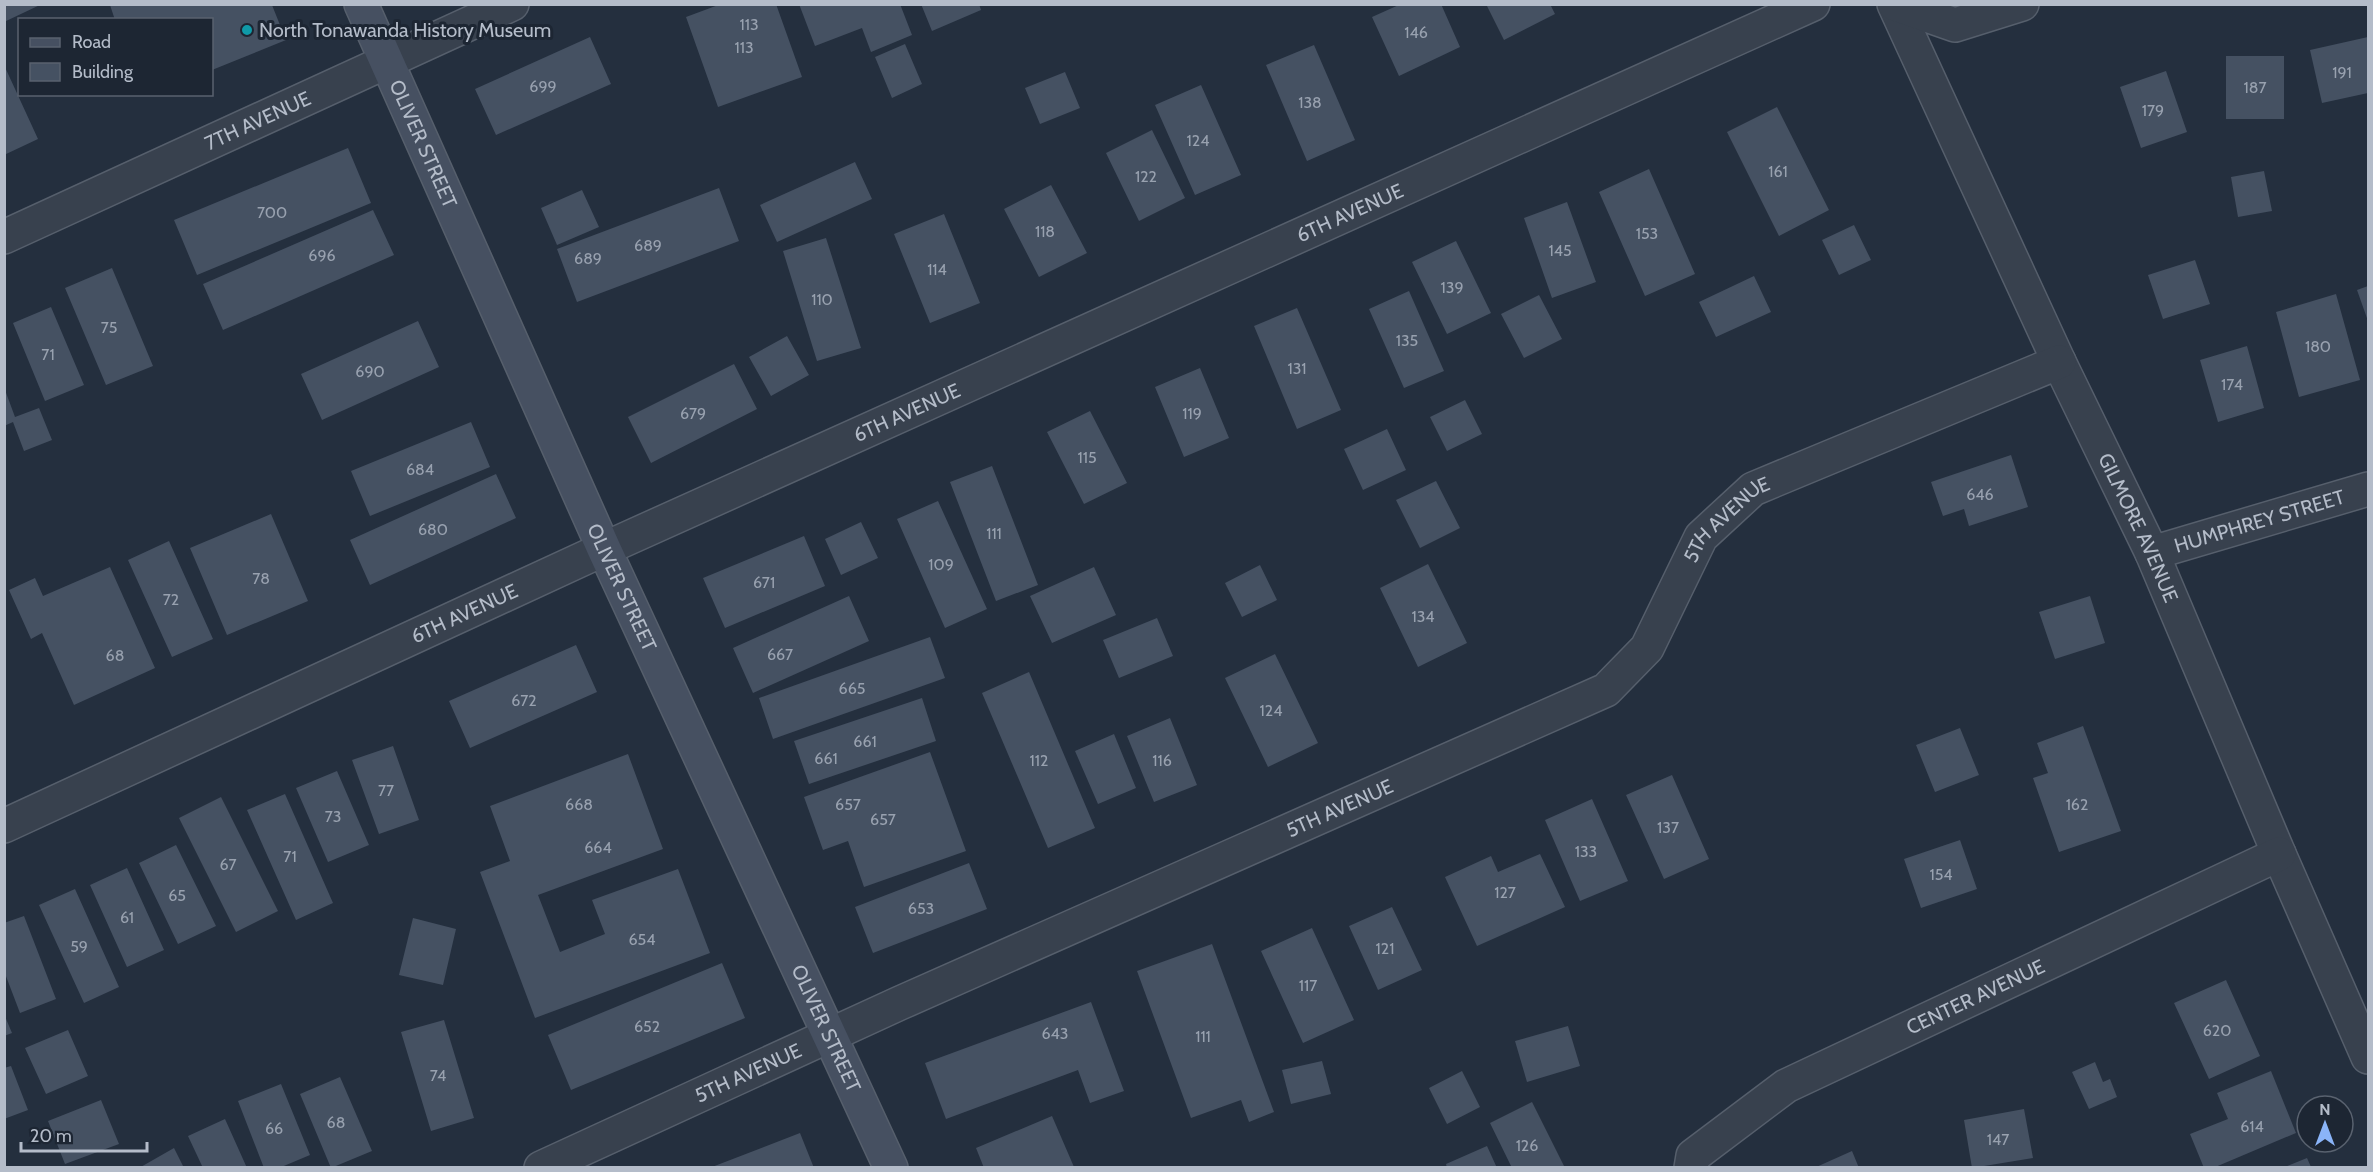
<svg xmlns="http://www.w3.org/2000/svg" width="2373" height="1172" font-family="Cabin,sans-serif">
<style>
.building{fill:#455162}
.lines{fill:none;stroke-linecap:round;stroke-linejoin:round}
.street-casing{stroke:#565f6c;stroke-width:36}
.secondary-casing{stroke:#565f6c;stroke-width:36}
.street{stroke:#38414e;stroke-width:33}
.secondary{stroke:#465061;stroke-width:33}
.culture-dot{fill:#0f9aa8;stroke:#1d2633;stroke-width:2}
.labels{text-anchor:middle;stroke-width:6;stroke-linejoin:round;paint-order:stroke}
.number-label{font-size:16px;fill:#98a1af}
.poi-label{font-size:20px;fill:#b4bcc9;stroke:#1d2633;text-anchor:start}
.street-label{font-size:20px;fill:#b4bcc9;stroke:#1d2633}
</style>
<rect width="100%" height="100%" fill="#242f3e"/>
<path class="building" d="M 4,4 L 42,4 L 4,22 Z
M 721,4 L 776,4 L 802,77 L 718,107 L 686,17 Z
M 799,4 L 900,4 L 912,35 L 871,52 L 862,28 L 815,46 Z
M 921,4 L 979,4 L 981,10 L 932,31 Z
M 1401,4 L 1441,4 L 1460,47 L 1399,76 L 1372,17 Z
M 1486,4 L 1550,4 L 1555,14 L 1504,40 Z
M 110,5 L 272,5 L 286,40 L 212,70 L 212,20 L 115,20 Z
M 590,37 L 611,84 L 496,135 L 475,89 Z
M 2368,37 L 2368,93 L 2322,103 L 2310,50 Z
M 905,44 L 922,84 L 892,98 L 875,57 Z
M 1314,45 L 1355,140 L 1307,161 L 1266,65 Z
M 2226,56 L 2284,56 L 2284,119 L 2226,119 Z
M 4,65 L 38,139 L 4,155 Z
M 2166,71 L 2187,132 L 2141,148 L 2120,87 Z
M 1065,72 L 1080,108 L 1040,124 L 1025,88 Z
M 1201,85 L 1241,175 L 1195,195 L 1155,105 Z
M 1777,107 L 1829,210 L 1779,236 L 1727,132 Z
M 1152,130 L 1185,198 L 1139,221 L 1106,153 Z
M 348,148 L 371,203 L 197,275 L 174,220 Z
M 855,162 L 872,199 L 777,242 L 760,205 Z
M 1649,169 L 1695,274 L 1645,296 L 1599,192 Z
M 2264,171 L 2272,211 L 2238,217 L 2231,177 Z
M 1051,185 L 1087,253 L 1039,277 L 1004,209 Z
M 719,188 L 739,241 L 577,302 L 557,249 Z
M 582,190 L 599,227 L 557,245 L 541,208 Z
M 1567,202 L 1596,282 L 1552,298 L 1524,218 Z
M 373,210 L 394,255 L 223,330 L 203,284 Z
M 944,214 L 980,303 L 930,323 L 894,234 Z
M 1854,225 L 1871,260 L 1839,275 L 1822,240 Z
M 826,238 L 861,348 L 817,361 L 783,251 Z
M 1456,241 L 1491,313 L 1447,334 L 1412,262 Z
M 2195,260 L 2210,304 L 2163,319 L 2148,275 Z
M 112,268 L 153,366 L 106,385 L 65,288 Z
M 1754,276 L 1771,312 L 1716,337 L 1699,302 Z
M 2368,286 L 2368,321 L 2357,290 Z
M 1409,291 L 1444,371 L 1404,388 L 1369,309 Z
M 2336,294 L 2360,380 L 2299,397 L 2276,312 Z
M 1539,295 L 1562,339 L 1524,358 L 1501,314 Z
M 51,307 L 84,385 L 45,401 L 13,323 Z
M 1297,308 L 1341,410 L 1297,429 L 1254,326 Z
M 418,321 L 439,367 L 322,420 L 301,374 Z
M 787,336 L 809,375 L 771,396 L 749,357 Z
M 2247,346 L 2264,408 L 2218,422 L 2200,360 Z
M 734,364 L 757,409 L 651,463 L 628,417 Z
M 1200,368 L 1229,438 L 1184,457 L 1155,387 Z
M 5,390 L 15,417 L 39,408 L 52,440 L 24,451 L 13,422 L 4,426 Z
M 1465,400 L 1482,434 L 1447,451 L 1430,417 Z
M 1090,411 L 1127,483 L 1084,504 L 1047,432 Z
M 471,422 L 490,467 L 370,516 L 351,471 Z
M 1387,429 L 1406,470 L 1363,490 L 1344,449 Z
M 2011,455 L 2028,507 L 1969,526 L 1964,509 L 1943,516 L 1931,482 Z
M 992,466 L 1038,585 L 996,601 L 950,482 Z
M 496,474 L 516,518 L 370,585 L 350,540 Z
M 1436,481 L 1460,528 L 1420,548 L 1396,500 Z
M 938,501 L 987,609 L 945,628 L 897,519 Z
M 271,514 L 308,601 L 227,635 L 190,548 Z
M 861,522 L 878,558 L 841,575 L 825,539 Z
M 804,536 L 825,586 L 725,628 L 703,578 Z
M 169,541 L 213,639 L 172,657 L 128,560 Z
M 1428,564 L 1467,643 L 1418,667 L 1380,588 Z
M 1260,565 L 1277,600 L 1242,617 L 1225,583 Z
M 110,567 L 155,668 L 74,705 L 42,633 L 31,639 L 9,590 L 35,578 L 43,596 Z
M 1094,567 L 1116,615 L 1052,643 L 1030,596 Z
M 849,596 L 869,641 L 753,693 L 733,648 Z
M 2090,596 L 2105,643 L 2055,659 L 2039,612 Z
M 1157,618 L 1173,656 L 1119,678 L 1103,640 Z
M 930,637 L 945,678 L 773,739 L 759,698 Z
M 576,645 L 597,692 L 470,748 L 449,701 Z
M 1275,654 L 1318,743 L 1268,767 L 1225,678 Z
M 1029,672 L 1095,828 L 1048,848 L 982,693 Z
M 922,698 L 936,741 L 809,784 L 794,741 Z
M 1170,718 L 1197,785 L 1154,802 L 1127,736 Z
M 2083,726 L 2121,831 L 2059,852 L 2033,778 L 2048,773 L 2037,743 Z
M 1960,728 L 1979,775 L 1935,792 L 1916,745 Z
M 1114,734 L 1136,788 L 1098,804 L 1075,751 Z
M 393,746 L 419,820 L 379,834 L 352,760 Z
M 930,752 L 966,851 L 864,887 L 848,841 L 823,850 L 804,797 Z
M 628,754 L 663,849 L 538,895 L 560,952 L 605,934 L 592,900 L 678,869 L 710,953 L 535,1018 L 480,872 L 510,861 L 490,806 Z
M 337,771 L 369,845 L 328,862 L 296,788 Z
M 1672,775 L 1709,859 L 1664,879 L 1626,795 Z
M 285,794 L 333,903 L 296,920 L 247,810 Z
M 221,797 L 278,911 L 236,932 L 179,818 Z
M 1592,799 L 1628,881 L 1580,901 L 1545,820 Z
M 1960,840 L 1977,889 L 1921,908 L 1904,859 Z
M 176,845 L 216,926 L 178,944 L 139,863 Z
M 1540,854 L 1565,907 L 1477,946 L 1445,877 L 1491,856 L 1498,872 Z
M 969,863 L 987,909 L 873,953 L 855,907 Z
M 127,868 L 164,950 L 127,967 L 90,885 Z
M 75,889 L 119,987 L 84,1003 L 39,905 Z
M 1392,907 L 1422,970 L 1378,990 L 1349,926 Z
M 24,916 L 56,999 L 20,1013 L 4,971 L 4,923 Z
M 413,918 L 456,929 L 443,985 L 399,975 Z
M 1312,928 L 1354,1020 L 1303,1043 L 1261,951 Z
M 1212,944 L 1274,1112 L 1249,1122 L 1241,1100 L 1191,1118 L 1137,971 Z
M 722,963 L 745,1018 L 571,1090 L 548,1035 Z
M 2226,980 L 2260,1056 L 2209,1079 L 2174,1003 Z
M 1091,1002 L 1124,1091 L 1090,1103 L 1078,1070 L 946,1119 L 925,1063 Z
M 4,1014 L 12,1033 L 4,1036 Z
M 444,1020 L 474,1118 L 431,1131 L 401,1032 Z
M 1568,1026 L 1580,1066 L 1527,1082 L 1515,1041 Z
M 68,1030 L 88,1076 L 46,1094 L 25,1048 Z
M 1322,1061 L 1331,1094 L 1291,1104 L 1282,1070 Z
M 2095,1062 L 2103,1082 L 2110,1079 L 2117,1097 L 2089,1109 L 2072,1072 Z
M 11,1066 L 28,1110 L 4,1119 L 4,1068 Z
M 1462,1071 L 1480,1107 L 1447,1124 L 1429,1088 Z
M 2271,1071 L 2296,1133 L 2213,1168 L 2204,1168 L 2190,1134 L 2228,1119 L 2217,1093 Z
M 340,1077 L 372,1151 L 331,1168 L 300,1094 Z
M 281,1084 L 310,1155 L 279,1168 L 264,1168 L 238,1101 Z
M 101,1100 L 119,1144 L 65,1164 L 48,1121 Z
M 1532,1102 L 1565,1168 L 1512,1168 L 1490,1123 Z
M 2024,1109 L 2033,1158 L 1972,1168 L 1964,1120 Z
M 1052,1116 L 1074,1167 L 984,1168 L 976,1148 Z
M 225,1119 L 247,1168 L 203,1168 L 188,1136 Z
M 800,1133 L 814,1168 L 712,1168 L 712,1167 Z
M 1487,1146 L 1497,1168 L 1447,1168 L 1446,1164 Z
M 174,1148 L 184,1168 L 139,1168 Z
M 1852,1151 L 1859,1168 L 1814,1168 Z
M 2307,1158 L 2311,1167 L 2285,1167 Z"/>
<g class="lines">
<g class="street-casing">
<g id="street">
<path id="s1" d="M 1894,4 L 2059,362 L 2152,553 L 2279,854 L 2368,1057"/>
<path d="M 1895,4 L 1955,25 L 2022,4"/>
<path id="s2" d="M 4,237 L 512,4"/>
<path id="s3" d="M 2152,553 L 2368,489"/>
<path id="s4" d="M 4,826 L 604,549 L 1813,4"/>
<path id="s5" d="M 541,1168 L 900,1003 L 1606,690 L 1647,648 L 1701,537 L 1753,489 L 2059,362"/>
<path id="s6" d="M 1691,1168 L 1693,1156 L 1786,1086 L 2279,854"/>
</g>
</g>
<g class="secondary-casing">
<g id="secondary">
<path id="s7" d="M 361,4 L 604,549 L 891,1168"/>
</g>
</g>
<use href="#street" class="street"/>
<use href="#secondary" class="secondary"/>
</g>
<circle class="culture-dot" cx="247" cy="30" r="6"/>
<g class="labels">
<g class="number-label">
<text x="749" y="30">113</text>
<text x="1416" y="38">146</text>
<text x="744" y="53">113</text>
<text x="2342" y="78">191</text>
<text x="543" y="92">699</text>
<text x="2255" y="93">187</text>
<text x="1310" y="108">138</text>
<text x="2153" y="116">179</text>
<text x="1198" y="146">124</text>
<text x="1778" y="177">161</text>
<text x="1146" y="182">122</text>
<text x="272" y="218">700</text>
<text x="1045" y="237">118</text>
<text x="1647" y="239">153</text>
<text x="648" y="251">689</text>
<text x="1560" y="256">145</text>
<text x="322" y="261">696</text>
<text x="588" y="264">689</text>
<text x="937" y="275">114</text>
<text x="1452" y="293">139</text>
<text x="822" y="305">110</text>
<text x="109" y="333">75</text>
<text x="1407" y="346">135</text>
<text x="2318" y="352">180</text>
<text x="48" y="360">71</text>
<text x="1297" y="374">131</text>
<text x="370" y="377">690</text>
<text x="2232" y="390">174</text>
<text x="693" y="419">679</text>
<text x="1192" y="419">119</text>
<text x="1087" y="463">115</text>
<text x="420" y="475">684</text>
<text x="1980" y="500">646</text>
<text x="433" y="535">680</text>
<text x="994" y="539">111</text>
<text x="941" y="570">109</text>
<text x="261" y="584">78</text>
<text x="764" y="588">671</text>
<text x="171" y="605">72</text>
<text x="1423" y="622">134</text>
<text x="780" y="660">667</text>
<text x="115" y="661">68</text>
<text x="852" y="694">665</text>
<text x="524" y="706">672</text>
<text x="1271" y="716">124</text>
<text x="865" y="747">661</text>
<text x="826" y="764">661</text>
<text x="1039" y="766">112</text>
<text x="1162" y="766">116</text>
<text x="386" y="796">77</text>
<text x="579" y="810">668</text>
<text x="848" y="810">657</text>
<text x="2077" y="810">162</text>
<text x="333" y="822">73</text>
<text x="883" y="825">657</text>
<text x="1668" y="833">137</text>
<text x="598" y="853">664</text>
<text x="1586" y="857">133</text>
<text x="290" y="862">71</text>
<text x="228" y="870">67</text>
<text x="1941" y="880">154</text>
<text x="1505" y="898">127</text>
<text x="177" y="901">65</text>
<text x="921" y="914">653</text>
<text x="127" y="923">61</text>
<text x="642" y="945">654</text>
<text x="79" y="952">59</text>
<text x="1385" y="954">121</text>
<text x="1308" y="991">117</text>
<text x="647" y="1032">652</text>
<text x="2217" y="1036">620</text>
<text x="1055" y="1039">643</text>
<text x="1203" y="1042">111</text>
<text x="438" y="1081">74</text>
<text x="336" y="1128">68</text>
<text x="2252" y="1132">614</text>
<text x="274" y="1134">66</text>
<text x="1998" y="1145">147</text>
<text x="1527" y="1151">126</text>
</g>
<g class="poi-label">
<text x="259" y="37">North Tonawanda History Museum</text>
</g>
<g class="street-label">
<text dy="7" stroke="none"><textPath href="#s2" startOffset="279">7TH AVENUE</textPath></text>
<text dy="7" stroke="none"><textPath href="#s7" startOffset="153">OLIVER STREET</textPath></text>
<text dy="7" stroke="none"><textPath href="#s4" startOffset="1479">6TH AVENUE</textPath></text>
<text dy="7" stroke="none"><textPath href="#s4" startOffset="993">6TH AVENUE</textPath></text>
<text dy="7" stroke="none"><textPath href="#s3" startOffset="112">HUMPHREY STREET</textPath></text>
<text dy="7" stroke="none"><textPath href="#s5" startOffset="1380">5TH AVENUE</textPath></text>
<text dy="7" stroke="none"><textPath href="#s1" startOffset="578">GILMORE AVENUE</textPath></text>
<text dy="7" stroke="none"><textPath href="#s7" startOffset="639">OLIVER STREET</textPath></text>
<text dy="7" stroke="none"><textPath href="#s4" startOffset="507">6TH AVENUE</textPath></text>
<text dy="7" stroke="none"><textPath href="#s5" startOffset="876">5TH AVENUE</textPath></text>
<text dy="7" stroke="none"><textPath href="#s6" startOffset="338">CENTER AVENUE</textPath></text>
<text dy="7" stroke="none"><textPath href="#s7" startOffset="1125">OLIVER STREET</textPath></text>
<text dy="7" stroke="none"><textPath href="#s5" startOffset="228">5TH AVENUE</textPath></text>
</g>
</g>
<rect width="2373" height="1172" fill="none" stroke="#b4bcc9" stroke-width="12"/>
<rect x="18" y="18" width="195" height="78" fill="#1d2633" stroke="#59626f" stroke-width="1.5"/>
<rect x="30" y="38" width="30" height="9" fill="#465061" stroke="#59626f" stroke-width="1.5"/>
<text x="72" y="48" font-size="18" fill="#b4bcc9">Road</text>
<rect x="30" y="63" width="30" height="18" fill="#455162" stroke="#59626f" stroke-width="1.5"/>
<text x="72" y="78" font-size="18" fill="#b4bcc9">Building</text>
<g transform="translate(2325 1124)"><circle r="28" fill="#1d2633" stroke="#59626f" stroke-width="1.5"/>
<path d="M0-4.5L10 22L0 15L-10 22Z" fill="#8ab4f8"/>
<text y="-9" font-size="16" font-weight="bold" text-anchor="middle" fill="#b4bcc9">N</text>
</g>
<path d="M21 1142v9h126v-9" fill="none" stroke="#b4bcc9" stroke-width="3"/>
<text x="30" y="1142" font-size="18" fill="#b4bcc9" stroke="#1d2633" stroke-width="4.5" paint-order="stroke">20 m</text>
</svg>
